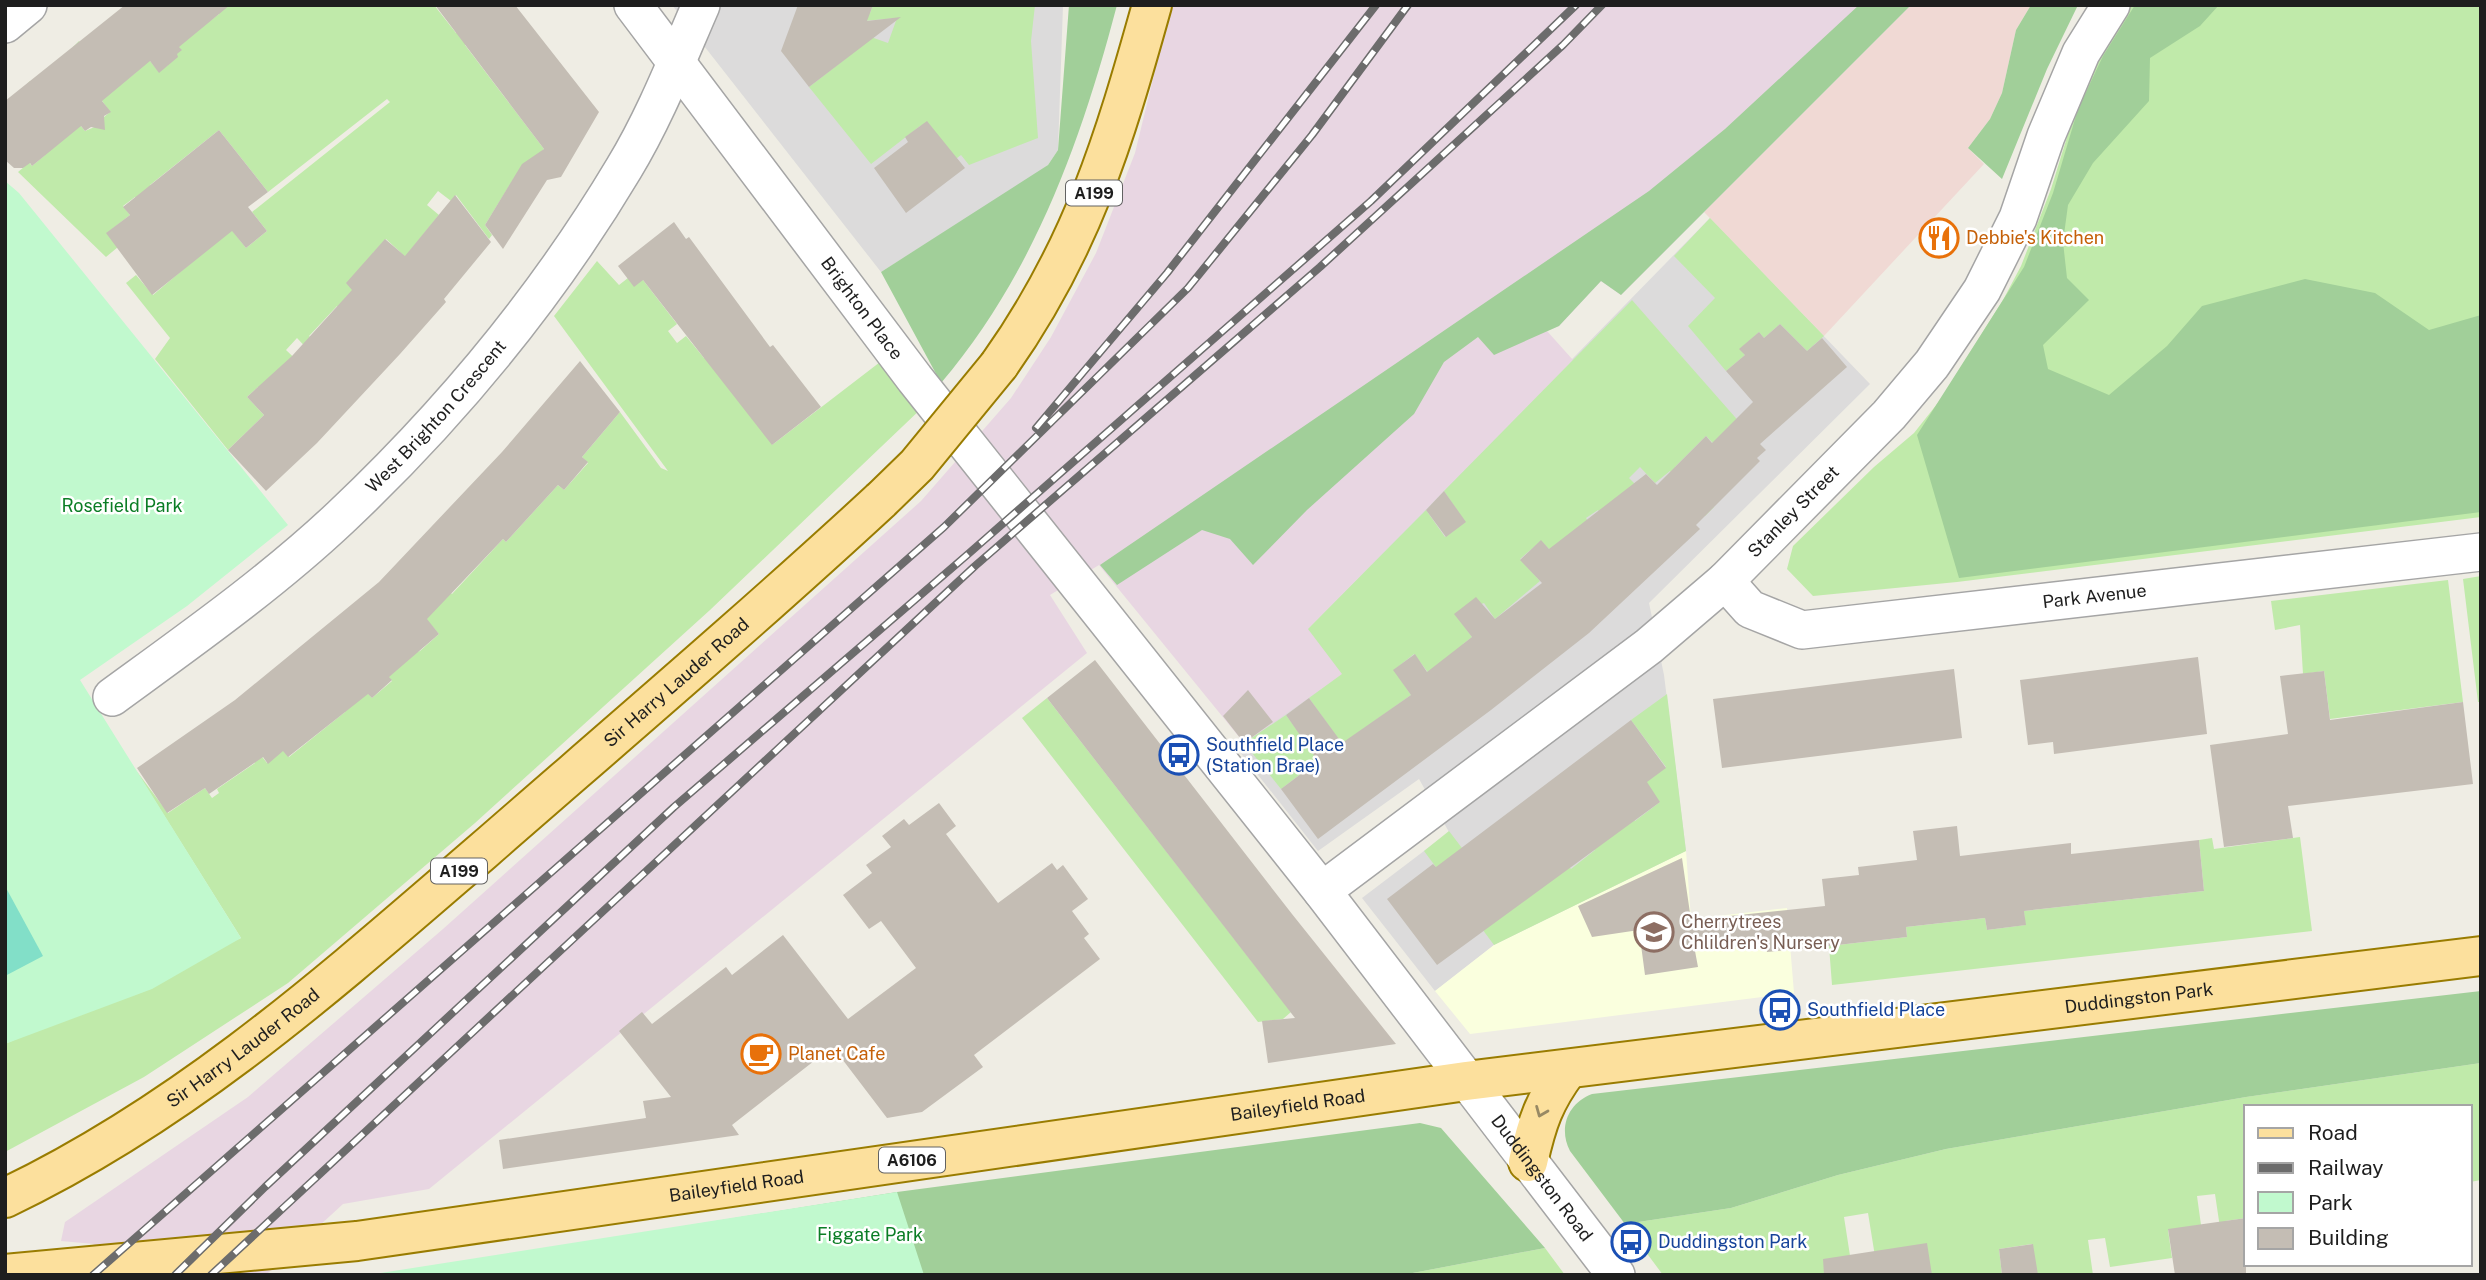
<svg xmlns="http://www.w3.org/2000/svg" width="2486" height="1280" font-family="'Public Sans',sans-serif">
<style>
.residential{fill:#dcdbdb}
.commercial{fill:#f0d9d4}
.industrial{fill:#e8d6e2}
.education{fill:#faffde}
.grass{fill:#c0eaaa}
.forest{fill:#a1cf99}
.park{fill:#c1f9ce}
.pitch{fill:#82dfc8}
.building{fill:#c4bdb4}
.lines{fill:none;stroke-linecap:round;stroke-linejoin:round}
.minor-casing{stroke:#a5a5a5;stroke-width:40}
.major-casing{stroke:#997c00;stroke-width:42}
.minor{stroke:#fff;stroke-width:37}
.major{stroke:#fce09d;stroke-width:38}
.rail-casing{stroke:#6c6c6c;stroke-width:8}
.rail{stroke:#fff;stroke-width:5;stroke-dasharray:16;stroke-linecap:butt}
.major-bridge-casing{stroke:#997c00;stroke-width:42;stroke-linecap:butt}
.major-bridge{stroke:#fce09d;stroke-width:38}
.oneway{stroke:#988964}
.labels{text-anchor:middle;stroke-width:5;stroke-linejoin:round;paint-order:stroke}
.shield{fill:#fff;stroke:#626262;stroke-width:2}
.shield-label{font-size:16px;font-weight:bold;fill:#1e1e1e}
.food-label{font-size:18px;fill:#c56008;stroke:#fff;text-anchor:start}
.street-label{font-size:18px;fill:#1e1e1e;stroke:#fff}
.park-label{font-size:18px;fill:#0b7d25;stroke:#fff}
.transit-label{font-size:18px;fill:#164399;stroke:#fff;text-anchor:start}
.education-label{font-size:18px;fill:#785e54;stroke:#fff;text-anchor:start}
</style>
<rect width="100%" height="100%" fill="#efede4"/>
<path class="residential" d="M 672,5 L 1063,5 L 1058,150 L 1048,165 L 1035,175 L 881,272 Z
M 1710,218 L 1870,384 L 1649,603 L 1664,675 L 1686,851 L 1494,945 L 1435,991 L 1362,898 L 1449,832 L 1419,779 L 1318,851 L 1236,747 L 1244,743 L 1308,629 Z"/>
<path class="commercial" d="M 1911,5 L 2031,5 L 2016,30 L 2002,93 L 1990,119 L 1968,148 L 1984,164 L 1824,336 L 1704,212 Z"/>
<path class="industrial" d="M 1171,5 L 1911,5 L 1621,295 L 1601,281 L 1559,326 L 1547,331 L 1573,360 L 1308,629 L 1343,674 L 1244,743 L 1099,565 L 1050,595 L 1087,653 L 429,1189 L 343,1204 L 268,1273 L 277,1275 L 60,1275 L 94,1244 L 61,1241 L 65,1222 L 248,1097 L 443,929 L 921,501 L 1011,398 L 1051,337 L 1096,253 L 1135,153 Z"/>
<path class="education" d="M 1686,851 L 1691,919 L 1787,908 L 1794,993 L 1470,1034 L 1435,991 L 1494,945 Z"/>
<path class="grass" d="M 125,5 L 170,59 L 181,50 L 170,36 L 197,15 L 190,5 L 198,5 L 210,21 L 219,14 L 212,5 L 434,5 L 456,33 L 492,5 L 513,8 L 465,45 L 544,149 L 542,151 L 551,162 L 526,185 L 514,178 L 485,225 L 492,235 L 489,239 L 456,195 L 451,201 L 438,191 L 427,205 L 439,215 L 409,252 L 451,287 L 442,298 L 431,289 L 435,284 L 386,239 L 373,253 L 395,273 L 368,306 L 409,341 L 407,343 L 393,330 L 387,337 L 362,313 L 359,316 L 348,306 L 343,311 L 337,306 L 309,336 L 366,389 L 362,393 L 349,380 L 342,386 L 297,338 L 286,350 L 308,371 L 282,397 L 321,436 L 312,445 L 258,387 L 247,397 L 264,415 L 228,450 L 155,359 L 170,338 L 126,283 L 136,275 L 153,295 L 231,229 L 246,248 L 267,231 L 252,212 L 390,102 L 387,99 L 268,192 L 219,130 L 150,185 L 167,207 L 156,216 L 148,206 L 144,209 L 135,197 L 123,206 L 130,215 L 107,233 L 118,247 L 106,257 L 18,172 L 24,167 L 18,159 L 23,155 L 32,166 L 45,155 L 37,144 L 60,126 L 27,84 L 30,81 L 63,123 L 72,115 L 85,131 L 104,123 L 104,117 L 110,112 L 98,95 L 106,88 L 73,47 L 79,41 L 112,82 L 124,73 L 129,78 L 135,73 L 131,67 L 146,56 L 159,72 L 168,65 L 123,7 Z
M 873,5 L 1035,5 L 1031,41 L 1038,138 L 969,165 L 961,155 L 948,165 L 925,136 L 933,129 L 929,124 L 920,126 L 871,164 L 809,87 L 849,56 L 851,30 L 888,43 L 897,18 L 863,21 L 864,11 L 870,13 Z
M 2131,5 L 2481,5 L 2481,517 L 1957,582 L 1813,596 L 1787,569 L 1793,546 L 1874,467 L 1914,433 L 1941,399 L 2003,300 L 2021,266 L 2051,189 L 2076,108 L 2101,55 Z
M 1710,218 L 1824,336 L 1807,351 L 1780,324 L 1764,338 L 1759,332 L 1740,349 L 1745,355 L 1726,371 L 1688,326 L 1715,298 L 1674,256 Z
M 597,261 L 619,285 L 628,278 L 643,280 L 677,324 L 668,331 L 677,343 L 686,336 L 704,358 L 751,322 L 772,445 L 884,359 L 924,406 L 710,610 L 475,823 L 288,983 L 144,1077 L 5,1152 L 5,1044 L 241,938 L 135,769 L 168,813 L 205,788 L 212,798 L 219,793 L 217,789 L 255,763 L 222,714 L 240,729 L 267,763 L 280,747 L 289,757 L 345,712 L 336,702 L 319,638 L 372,698 L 392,681 L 377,663 L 420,651 L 439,634 L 424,617 L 411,557 L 452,594 L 503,539 L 506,542 L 558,485 L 564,490 L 588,463 L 582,457 L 620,412 L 661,468 L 668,471 L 554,316 Z
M 1632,300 L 1742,425 L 1713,443 L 1706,436 L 1675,467 L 1714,507 L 1705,516 L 1670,471 L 1655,483 L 1640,467 L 1629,478 L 1644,493 L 1610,527 L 1598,510 L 1586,518 L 1599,537 L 1549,549 L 1541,541 L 1520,559 L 1540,581 L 1495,619 L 1484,603 L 1455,614 L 1472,637 L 1463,644 L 1485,674 L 1433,679 L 1414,654 L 1394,670 L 1411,695 L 1342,744 L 1309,698 L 1342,674 L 1308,629 L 1426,510 L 1445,537 L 1465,522 L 1444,491 Z
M 2481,576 L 2481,702 L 2478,702 L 2463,579 Z
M 2448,580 L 2463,702 L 2330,719 L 2324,671 L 2303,674 L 2300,625 L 2275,630 L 2271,601 Z
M 1667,694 L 1686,851 L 1494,945 L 1424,851 L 1449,831 L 1510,911 L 1561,857 L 1571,869 L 1595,850 L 1586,838 L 1626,808 L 1635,821 L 1660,802 L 1642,785 L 1666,767 L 1631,720 Z
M 1047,698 L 1291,1012 L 1283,1019 L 1258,1022 L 1022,718 Z
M 1286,715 L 1319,760 L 1281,789 L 1244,743 Z
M 2300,837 L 2312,931 L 1832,985 L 1829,946 L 1907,937 L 1906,927 L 1985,918 L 1987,930 L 2025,925 L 2024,911 L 2204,891 L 2199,840 L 2212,838 L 2214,849 Z
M 2481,1063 L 2481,1180 L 2470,1182 L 2470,1107 L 2246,1107 L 2246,1218 L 2225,1221 L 2223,1248 L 2215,1194 L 2197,1196 L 2201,1225 L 2168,1230 L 2172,1258 L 2110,1267 L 2105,1238 L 2088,1240 L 2093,1275 L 2034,1275 L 2032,1244 L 1999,1249 L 2002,1275 L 1878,1275 L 1868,1213 L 1844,1217 L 1853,1275 L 1663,1275 L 1625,1224 L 1731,1208 L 1838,1175 L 1946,1149 L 2246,1097 Z
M 1545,1248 L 1565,1275 L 1402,1275 Z"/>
<path class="forest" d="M 1069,5 L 1117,5 C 1081,142 1034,273 941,383 L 881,272 L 1048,165 L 1058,150 Z
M 1859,5 L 1911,5 L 1621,295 L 1601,281 L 1559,326 L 1494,355 L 1478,337 L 1444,362 L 1414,414 L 1307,510 L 1253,565 L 1230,539 L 1202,530 L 1117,585 L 1100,565 L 1649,191 L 1725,129 Z
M 2031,5 L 2078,5 L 2047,69 L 2002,179 L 1968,148 L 1990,119 L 2002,93 L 2016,30 Z
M 2135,5 L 2219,5 L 2200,26 L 2150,58 L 2149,101 L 2093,163 L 2068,205 L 2063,242 L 2067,278 L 2089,300 L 2043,345 L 2048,369 L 2109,395 L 2167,346 L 2202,306 L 2305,279 L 2375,293 L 2429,330 L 2481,315 L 2481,512 L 1959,578 L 1917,435 L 2024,267 L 2053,193 L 2078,109 L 2103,56 Z
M 2481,991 L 2481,1063 L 2246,1097 L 1946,1149 L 1838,1175 L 1731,1208 L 1625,1224 L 1570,1151 C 1558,1128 1568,1103 1592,1094 Z
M 1420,1123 L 1441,1128 L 1545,1248 L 1402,1275 L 380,1275 L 897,1192 Z"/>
<path class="park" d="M 5,181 L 19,193 L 288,525 L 187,606 L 80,680 L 241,938 L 152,989 L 5,1044 Z
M 897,1192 L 924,1275 L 368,1275 Z"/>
<path class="pitch" d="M 5,886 L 43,956 L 5,976 Z"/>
<path class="building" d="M 125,5 L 230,5 L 179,47 L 182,50 L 177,54 L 178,57 L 159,73 L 150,61 L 102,101 L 111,112 L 104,116 L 105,130 L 91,127 L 85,131 L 81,126 L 32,166 L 30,163 L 23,168 L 14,168 L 5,160 L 5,101 Z
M 435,5 L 515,5 L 599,112 L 561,177 L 547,180 L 503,249 L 485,225 L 522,164 L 544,149 Z
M 798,5 L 873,5 L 867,21 L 901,17 L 809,87 L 781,51 Z
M 927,121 L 965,168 L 906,213 L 874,168 L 908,142 L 905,137 Z
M 219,130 L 268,192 L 248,207 L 267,231 L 246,248 L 232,231 L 152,295 L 106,233 L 130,215 L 123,207 Z
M 455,195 L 491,242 L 444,299 L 446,302 L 400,354 L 317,443 L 266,491 L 228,450 L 264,415 L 247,397 L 292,356 L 352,290 L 346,283 L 385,239 L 405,256 Z
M 674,222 L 686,239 L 689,237 L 770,347 L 773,345 L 821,407 L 772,445 L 643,280 L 634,287 L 618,266 Z
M 1780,324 L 1807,351 L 1822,338 L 1847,367 L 1760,444 L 1766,450 L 1757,458 L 1760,461 L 1696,525 L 1700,529 L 1589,633 L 1491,710 L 1318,839 L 1281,789 L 1318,761 L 1286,715 L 1309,698 L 1342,743 L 1411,695 L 1393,670 L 1415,654 L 1427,672 L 1472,637 L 1454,614 L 1476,597 L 1495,619 L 1542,583 L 1520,560 L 1541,540 L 1549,549 L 1646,474 L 1657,485 L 1706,436 L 1712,443 L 1753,402 L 1726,371 L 1745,355 L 1739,349 L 1759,332 L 1764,338 Z
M 580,361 L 620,412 L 582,457 L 588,462 L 564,490 L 558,485 L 506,542 L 503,539 L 427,619 L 439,634 L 389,677 L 392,680 L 372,698 L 368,694 L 288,757 L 283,751 L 268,764 L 263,757 L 209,794 L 205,788 L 167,813 L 137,768 L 235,700 L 379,582 L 502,452 Z
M 1444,491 L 1466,522 L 1446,537 L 1426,510 Z
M 2198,657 L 2207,734 L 2054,754 L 2053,742 L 2028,745 L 2020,680 Z
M 1095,660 L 1292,914 L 1396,1044 L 1268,1063 L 1262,1021 L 1295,1018 L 1047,698 Z
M 1954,669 L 1962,738 L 1722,768 L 1713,699 Z
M 2324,671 L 2330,720 L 2463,702 L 2473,784 L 2288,806 L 2293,838 L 2224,847 L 2210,745 L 2288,734 L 2280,676 Z
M 1248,690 L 1273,722 L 1244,743 L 1223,716 Z
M 1631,720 L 1666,768 L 1647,782 L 1660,802 L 1437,965 L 1387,899 L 1433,864 L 1436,867 Z
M 939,803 L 956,826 L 946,834 L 998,903 L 1052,863 L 1057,870 L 1063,865 L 1088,899 L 1072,911 L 1089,934 L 1084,938 L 1100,959 L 974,1055 L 983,1067 L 922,1112 L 887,1118 L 836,1051 L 827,1059 L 823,1054 L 732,1125 L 739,1135 L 503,1169 L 499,1140 L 646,1118 L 643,1101 L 671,1097 L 619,1031 L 642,1012 L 652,1024 L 726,967 L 732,975 L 783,935 L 848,1019 L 916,968 L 881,921 L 869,929 L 843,895 L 872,873 L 866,865 L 891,847 L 882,836 L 904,819 L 909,825 Z
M 1957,826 L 1960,856 L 2071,843 L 2071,854 L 2199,840 L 2204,891 L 2024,911 L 2026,925 L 1987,930 L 1985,918 L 1906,927 L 1907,937 L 1829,946 L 1767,952 L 1766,943 L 1695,951 L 1698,967 L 1645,975 L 1639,930 L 1592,937 L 1578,906 L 1682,858 L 1691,920 L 1825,906 L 1822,879 L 1859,875 L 1858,867 L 1917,860 L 1913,831 Z
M 2246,1218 L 2246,1275 L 2175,1275 L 2168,1229 Z
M 1927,1243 L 1932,1275 L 1824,1275 L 1823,1259 Z
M 2033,1244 L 2038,1275 L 2002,1275 L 1999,1249 Z"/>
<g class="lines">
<g class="minor-casing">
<g id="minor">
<path id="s1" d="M 633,5 L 915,379 L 1322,891 L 1616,1275"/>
<path d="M 5,24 L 28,5"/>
<path id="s2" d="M 1725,581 L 1750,609 L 1802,630 L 2481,552"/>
<path id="s3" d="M 112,697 C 190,640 271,583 341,517 C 450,414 547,297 624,168 C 655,117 677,60 701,5"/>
<path id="s4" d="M 1322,891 L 1649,646 L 1725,581 L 1889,415 L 1932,364 L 1982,290 L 2018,218 L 2046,136 L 2081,53 L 2111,5"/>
</g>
</g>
<g class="major-casing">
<g id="major">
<path d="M 999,365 C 1082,248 1114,141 1152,5"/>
<path d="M 1528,1162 C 1537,1122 1544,1101 1568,1069"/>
<path id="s5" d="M 5,1198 C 187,1111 332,981 483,851 C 616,735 751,620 881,500"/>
<path id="s6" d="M 5,1274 L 357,1241 L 1466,1081 L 2481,956"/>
</g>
</g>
<use href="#minor" class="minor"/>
<use href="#major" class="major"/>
<g class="rail-casing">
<path id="rail" d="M 1036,428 L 1167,273 L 1376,5
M 93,1275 L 944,527 L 1188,288 L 1312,135 L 1408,5
M 175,1275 L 265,1187 L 674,807 L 967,555 L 1371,201 L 1576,5
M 211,1275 L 975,566 L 1320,267 L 1563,45 L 1602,5"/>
</g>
<use href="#rail" class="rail"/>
<g class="major-bridge-casing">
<path id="major-bridge" d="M 881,500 L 917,465 L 999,365"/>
</g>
<use href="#major-bridge" class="major-bridge"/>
</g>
<defs><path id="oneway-chevron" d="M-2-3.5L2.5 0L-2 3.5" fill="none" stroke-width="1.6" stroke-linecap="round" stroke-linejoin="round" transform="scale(1.75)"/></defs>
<use class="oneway" href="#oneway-chevron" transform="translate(1541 1112) rotate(112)"/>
<defs>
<g id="restaurant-ring" transform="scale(2.0125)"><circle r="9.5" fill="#fff" stroke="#e8710a" stroke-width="1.5"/><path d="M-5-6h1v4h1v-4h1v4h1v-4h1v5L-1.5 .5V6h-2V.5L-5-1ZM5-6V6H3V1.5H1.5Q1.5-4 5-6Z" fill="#e8710a"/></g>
<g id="bus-ring" transform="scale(2.0125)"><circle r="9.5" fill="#fff" stroke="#1a4fb4" stroke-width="1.5"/><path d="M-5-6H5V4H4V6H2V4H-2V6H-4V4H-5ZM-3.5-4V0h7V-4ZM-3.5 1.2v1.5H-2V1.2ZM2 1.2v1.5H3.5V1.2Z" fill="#1a4fb4"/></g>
<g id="school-ring" transform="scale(2.0125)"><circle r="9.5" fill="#fff" stroke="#8d6e63" stroke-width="1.5"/><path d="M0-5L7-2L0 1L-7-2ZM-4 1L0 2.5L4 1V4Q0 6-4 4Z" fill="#8d6e63"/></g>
<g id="cafe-ring" transform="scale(2.0125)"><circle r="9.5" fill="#fff" stroke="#e8710a" stroke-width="1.5"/><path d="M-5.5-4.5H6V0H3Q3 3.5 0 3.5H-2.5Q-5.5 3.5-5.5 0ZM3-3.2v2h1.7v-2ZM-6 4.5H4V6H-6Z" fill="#e8710a"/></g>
</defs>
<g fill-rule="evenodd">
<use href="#restaurant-ring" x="1939" y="238"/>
<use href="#bus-ring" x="1179" y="755"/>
<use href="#school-ring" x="1654" y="932"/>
<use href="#bus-ring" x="1780" y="1010"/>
<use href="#cafe-ring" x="761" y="1054"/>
<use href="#bus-ring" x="1631" y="1242"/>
</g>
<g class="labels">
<g class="shield">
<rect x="1066" y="180.5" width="56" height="25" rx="5"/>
<rect x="431" y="858.5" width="56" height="25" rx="5"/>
<rect x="879" y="1147.5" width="66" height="25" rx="5"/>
</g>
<g class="shield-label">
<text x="1094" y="199">A199</text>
<text x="459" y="877">A199</text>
<text x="912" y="1166">A6106</text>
</g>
<g class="food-label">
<text x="1966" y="244">Debbie's Kitchen</text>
<text x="788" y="1060">Planet Cafe</text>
</g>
<g class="street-label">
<text dy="6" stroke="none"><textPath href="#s1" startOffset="380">Brighton Place</textPath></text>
<text dy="6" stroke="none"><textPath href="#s3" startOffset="430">West Brighton Crescent</textPath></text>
<text dy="6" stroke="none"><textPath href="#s4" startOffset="606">Stanley Street</textPath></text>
<text dy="6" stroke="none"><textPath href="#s2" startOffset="388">Park Avenue</textPath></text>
<text dy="6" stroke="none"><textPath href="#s5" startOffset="849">Sir Harry Lauder Road</textPath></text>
<text dy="6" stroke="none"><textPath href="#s6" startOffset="2152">Duddingston Park</textPath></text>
<text dy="6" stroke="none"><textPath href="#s5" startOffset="282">Sir Harry Lauder Road</textPath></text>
<text dy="6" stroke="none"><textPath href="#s6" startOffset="1304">Baileyfield Road</textPath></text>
<text dy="6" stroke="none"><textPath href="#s1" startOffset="1484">Duddingston Road</textPath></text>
<text dy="6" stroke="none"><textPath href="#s6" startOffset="737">Baileyfield Road</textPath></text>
</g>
<g class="park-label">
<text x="122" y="512">Rosefield Park</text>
<text x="870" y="1241">Figgate Park</text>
</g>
<g class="transit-label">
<text x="1206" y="751">Southfield Place<tspan x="1206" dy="21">(Station Brae)</tspan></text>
<text x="1807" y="1016">Southfield Place</text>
<text x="1658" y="1248">Duddingston Park</text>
</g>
<g class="education-label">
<text x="1681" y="928">Cherrytrees<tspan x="1681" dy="21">Chlildren's Nursery</tspan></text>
</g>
</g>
<rect width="2486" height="1280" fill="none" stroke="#1e1e1e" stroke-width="14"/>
<rect x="2244" y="1105" width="228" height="161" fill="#ffffff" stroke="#a5a5a5" stroke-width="2"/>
<rect x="2258" y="1128" width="35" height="10" fill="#fce09d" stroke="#a5a5a5" stroke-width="2"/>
<text x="2308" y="1140" font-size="21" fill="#1e1e1e">Road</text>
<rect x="2258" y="1163" width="35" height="10" fill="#6c6c6c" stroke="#a5a5a5" stroke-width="2"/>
<text x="2308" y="1175" font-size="21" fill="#1e1e1e">Railway</text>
<rect x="2258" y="1192" width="35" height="21" fill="#c1f9ce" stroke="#a5a5a5" stroke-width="2"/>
<text x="2308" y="1210" font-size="21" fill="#1e1e1e">Park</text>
<rect x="2258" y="1228" width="35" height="21" fill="#c4bdb4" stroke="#a5a5a5" stroke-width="2"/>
<text x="2308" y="1245" font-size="21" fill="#1e1e1e">Building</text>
</svg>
